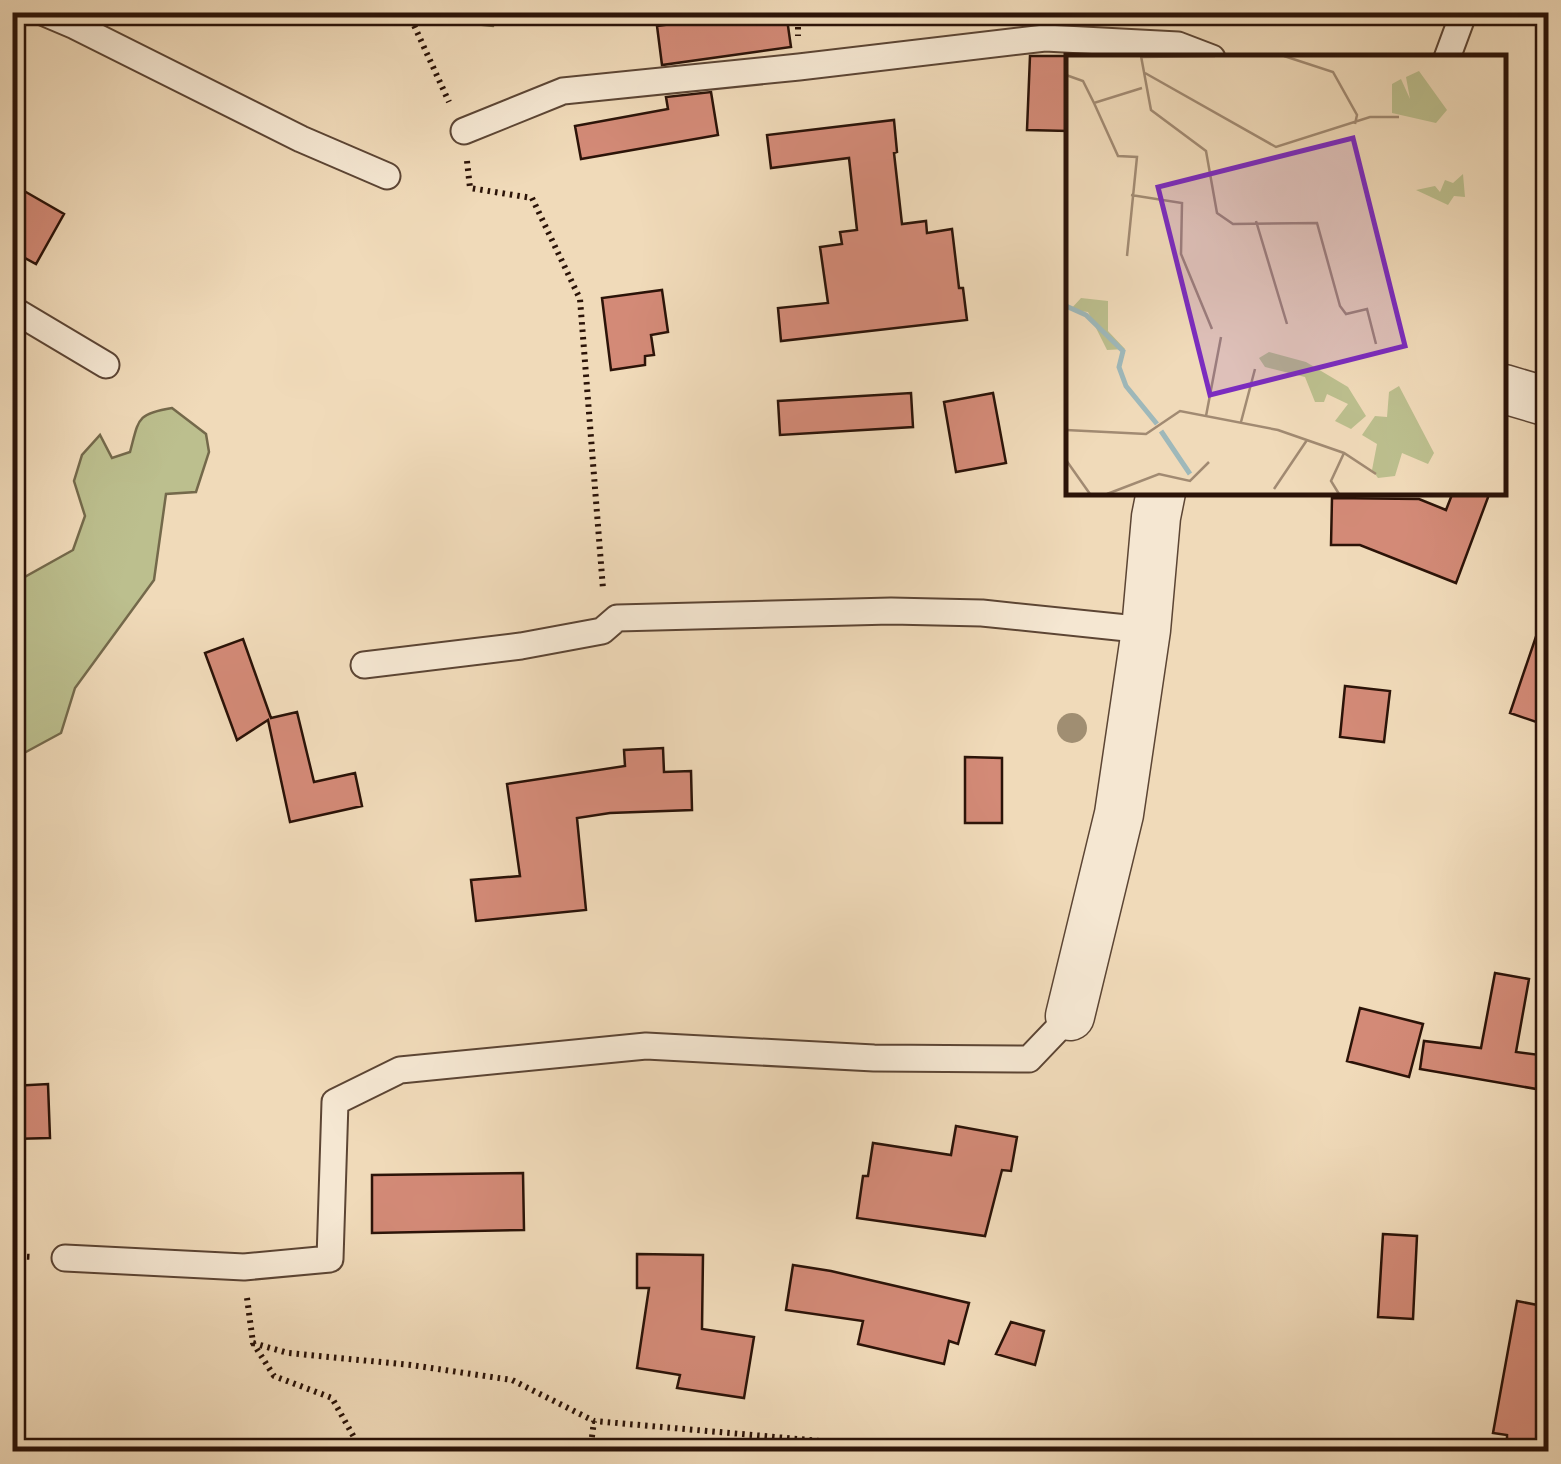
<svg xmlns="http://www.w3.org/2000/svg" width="1561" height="1464" font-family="'Old Standard TT',serif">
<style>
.green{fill:#bcbf8e;stroke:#74694b;stroke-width:2.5}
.building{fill:#d38a77;stroke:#2b1308;stroke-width:2.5}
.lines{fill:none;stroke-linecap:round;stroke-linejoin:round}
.service-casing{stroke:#5c4534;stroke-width:29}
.minor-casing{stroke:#5c4534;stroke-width:51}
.path{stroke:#2b1308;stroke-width:6;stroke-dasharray:2.5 5;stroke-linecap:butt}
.service{stroke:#f5e7d2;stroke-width:25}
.minor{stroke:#f5e7d2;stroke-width:48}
.tree{fill:#a08e72}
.inset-river{fill:none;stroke:#9eb8ba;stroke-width:5}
.inset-road{fill:none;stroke:#a18a72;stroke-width:2.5}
.view{fill:#7b2cbf;fill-opacity:0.15;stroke:#7b2cbf;stroke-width:5}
.inset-edge{fill:none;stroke:#2b1308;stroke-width:5}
</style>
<rect width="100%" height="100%" fill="#f0dab9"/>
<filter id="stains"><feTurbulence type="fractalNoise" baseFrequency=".002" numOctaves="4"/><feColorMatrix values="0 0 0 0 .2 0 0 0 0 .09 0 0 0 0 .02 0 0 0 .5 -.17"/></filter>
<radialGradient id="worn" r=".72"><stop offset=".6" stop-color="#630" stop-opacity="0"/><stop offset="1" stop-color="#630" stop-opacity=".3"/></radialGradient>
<path class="green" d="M 438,13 L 501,13 L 493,26 L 444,21 Z
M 172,408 L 206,434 L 209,452 L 196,492 L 166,494 L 154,580 L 75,688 L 61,733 L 13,759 L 13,591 L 23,578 L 73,550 L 85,516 L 74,481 L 82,455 L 100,435 L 112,458 L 130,452 C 139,419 136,414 172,408 Z"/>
<path class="building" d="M 759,12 L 786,12 L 791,47 L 662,65 L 657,26 Z
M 1030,56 L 1068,56 L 1068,131 L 1027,130 Z
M 711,92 L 718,135 L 581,159 L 575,126 L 668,109 L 666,97 Z
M 894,120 L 897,152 L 894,153 L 902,224 L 926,221 L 927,233 L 952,229 L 959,288 L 963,288 L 967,320 L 781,341 L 778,308 L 828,303 L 820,247 L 842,244 L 840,232 L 857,230 L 849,158 L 771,168 L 767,135 Z
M 12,184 L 64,214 L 36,264 L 12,251 Z
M 662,290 L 668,332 L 651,335 L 654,355 L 645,356 L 645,365 L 611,370 L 602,298 Z
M 911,393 L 913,427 L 780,435 L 778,401 Z
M 993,393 L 1006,463 L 956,472 L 944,402 Z
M 1453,492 L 1490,492 L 1456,583 L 1360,545 L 1331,545 L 1332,498 L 1419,499 L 1446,510 Z
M 1543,616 L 1548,617 L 1548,726 L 1510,713 Z
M 243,639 L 271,718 L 297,712 L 314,782 L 355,773 L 362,806 L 290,822 L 268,720 L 237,740 L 205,653 Z
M 1345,686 L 1390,691 L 1384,742 L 1340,737 Z
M 663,748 L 664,772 L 691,771 L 692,810 L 610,813 L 577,818 L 586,910 L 476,921 L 471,880 L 520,876 L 507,784 L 625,766 L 624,750 Z
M 965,757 L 1002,758 L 1002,823 L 965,823 Z
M 1495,973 L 1529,979 L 1516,1052 L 1548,1056 L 1548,1091 L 1420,1069 L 1424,1041 L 1481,1048 Z
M 1360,1008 L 1423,1024 L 1409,1077 L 1347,1061 Z
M 48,1084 L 50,1138 L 12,1139 L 12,1086 Z
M 956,1126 L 1017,1137 L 1011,1171 L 1002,1170 L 985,1236 L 857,1218 L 863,1176 L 868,1176 L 873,1143 L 951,1155 Z
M 523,1173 L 524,1230 L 372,1233 L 372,1175 Z
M 1383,1234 L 1417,1236 L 1413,1319 L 1378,1317 Z
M 637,1254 L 703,1255 L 702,1329 L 754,1337 L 744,1398 L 677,1388 L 680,1375 L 637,1368 L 649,1288 L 637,1288 Z
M 793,1265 L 831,1271 L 969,1303 L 958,1344 L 949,1341 L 944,1364 L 858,1344 L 863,1321 L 786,1310 Z
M 1517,1301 L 1548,1307 L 1548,1393 L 1542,1445 L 1507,1441 L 1507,1435 L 1493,1433 Z
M 1011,1322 L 1044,1331 L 1035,1365 L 996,1354 Z"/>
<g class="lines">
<g class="service-casing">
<path id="service" d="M 42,12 L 75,26 L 301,139 L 387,176
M 1447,58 L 1464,12
M 464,131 L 563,91 L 799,67 L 1045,38 L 1178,45 L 1212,58
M 12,309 L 106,365
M 364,665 L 521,646 L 602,631 L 617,618 L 891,611 L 982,613 L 1146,630
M 65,1258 L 244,1267 L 330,1259 L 335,1102 L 400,1070 L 646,1046 L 874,1058 L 1029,1059 L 1070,1016"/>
</g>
<g class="minor-casing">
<path id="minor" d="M 1504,389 L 1548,402
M 1070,1016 L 1119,814 L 1146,630 L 1156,517 L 1161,492"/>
</g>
<path class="path" d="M 408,12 L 449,102
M 798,12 L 798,36
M 467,161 L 470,188 L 532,198 L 580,299 L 603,589
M 12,1256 L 34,1257
M 247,1298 L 253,1343 L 274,1376 L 332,1398 L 355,1439 L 356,1452
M 253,1343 L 288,1353 L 411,1365 L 512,1380 L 594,1421 L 832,1442 L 866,1452
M 590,1452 L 594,1421"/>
<use href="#service" class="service"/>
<use href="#minor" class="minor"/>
</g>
<circle class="tree" cx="1072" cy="728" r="15"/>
<g transform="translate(1066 55)">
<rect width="440" height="440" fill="#f0dab9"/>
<path d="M 353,16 L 381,55 L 370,68 L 326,58 L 326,29 L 335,24 L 344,44 L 340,22 ZM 397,119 L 399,142 L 388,141 L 382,150 L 350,135 L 369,131 L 374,137 L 379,125 L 387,128 ZM 15,243 L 42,246 L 42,276 L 59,294 L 41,295 L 22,257 L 4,255 ZM 203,297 L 240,307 L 282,332 L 300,361 L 285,374 L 269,366 L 282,349 L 261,339 L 258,347 L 249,347 L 239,322 L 199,312 L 193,303 ZM 333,331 L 368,398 L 362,409 L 336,398 L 329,421 L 312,423 L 306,415 L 311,389 L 296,380 L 309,361 L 321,362 L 323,337 Z" fill="#bcbf8e"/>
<path class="inset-river" d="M 0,251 L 20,260 L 57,296 L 53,312 L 60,331 L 91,369M 95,376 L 124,419"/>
<path class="inset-road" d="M 75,1 L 85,55 L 140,96 L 151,158 L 167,169 L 251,168 L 274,251 L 280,259 L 301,254 L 310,289M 218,1 L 267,17 L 291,60 L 289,69M 75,2 L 149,1M 79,18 L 210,92 L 304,62 L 333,62M 0,20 L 17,26 L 28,48 L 76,33M 28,48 L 52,101 L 71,102 L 61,201M 65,140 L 116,148 L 115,199 L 146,274M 190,166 L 221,269M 140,361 L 155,282M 175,367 L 189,314M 0,375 L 80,379 L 114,356 L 212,375 L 278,398 L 310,419M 0,405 L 24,439M 208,434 L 241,385M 41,439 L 93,419 L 124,426 L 143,407M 273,439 L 265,426 L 278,398"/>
<path class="view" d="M 287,83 L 339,291 L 144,340 L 92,132 Z"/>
<rect width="440" height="440" class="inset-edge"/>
</g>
<rect width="1561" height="1464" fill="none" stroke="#f0dab9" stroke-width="50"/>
<rect x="15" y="15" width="1531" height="1434" fill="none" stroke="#2b1308" stroke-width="5"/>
<rect x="25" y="25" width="1511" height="1414" fill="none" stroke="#2b1308" stroke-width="2.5"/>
<rect width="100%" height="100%" filter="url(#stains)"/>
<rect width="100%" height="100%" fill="url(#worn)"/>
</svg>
